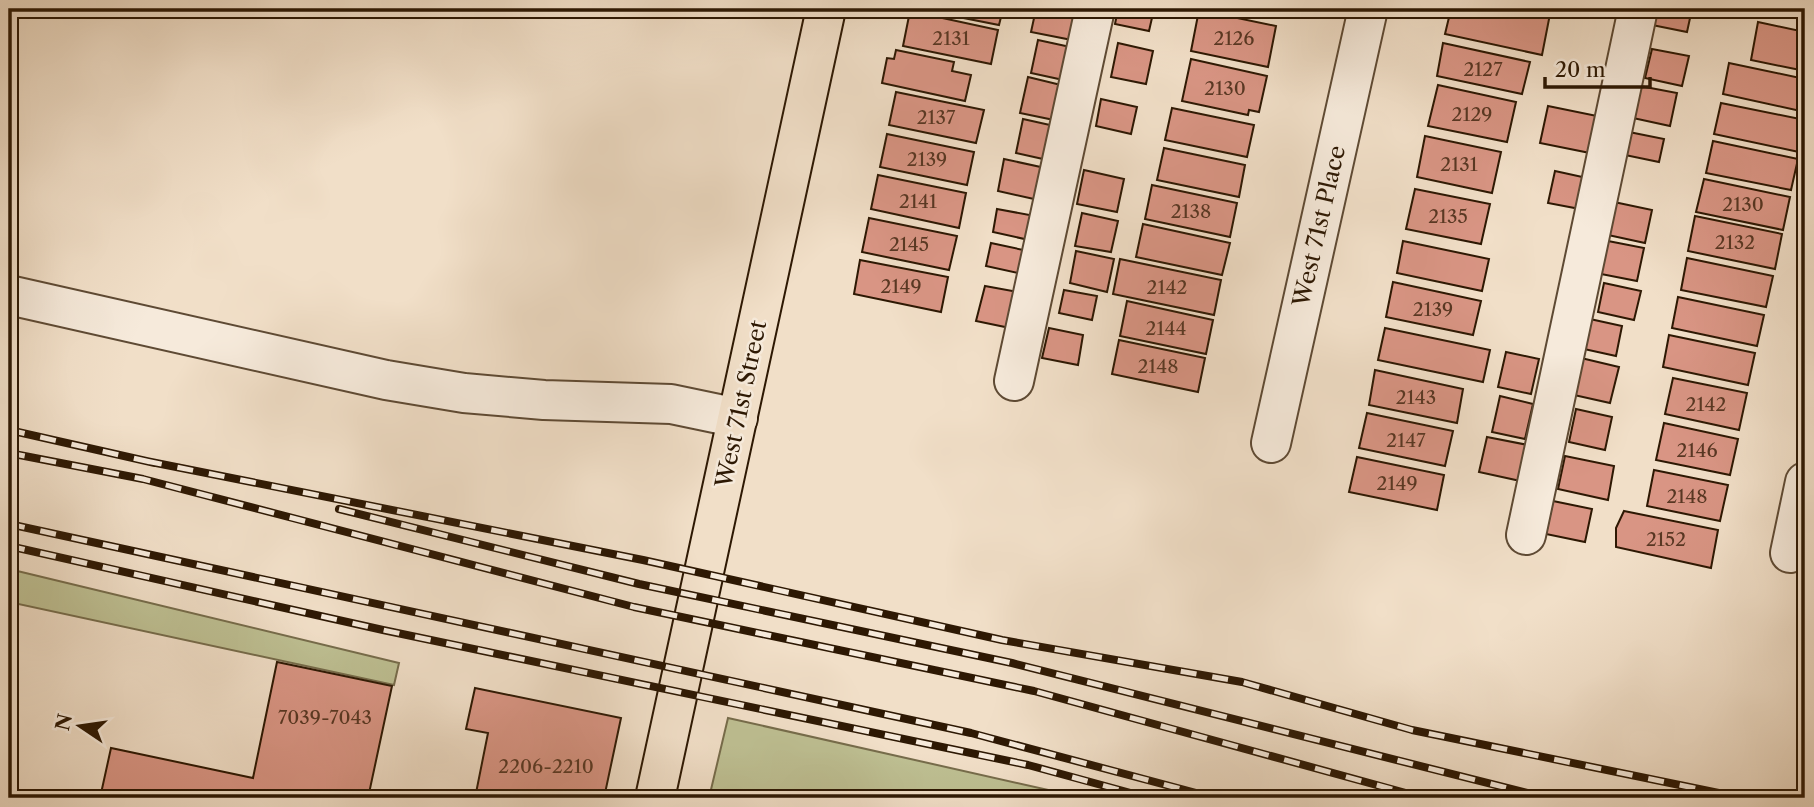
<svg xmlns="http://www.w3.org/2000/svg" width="1814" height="807" font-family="'Libre Caslon Text',serif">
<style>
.green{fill:#bec093;stroke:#766c4b;stroke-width:2}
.building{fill:#d99584;stroke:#2d1803;stroke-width:2}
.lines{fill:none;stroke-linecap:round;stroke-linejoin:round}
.minor-casing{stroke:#5e4a34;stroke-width:42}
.major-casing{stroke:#2d1803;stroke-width:42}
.minor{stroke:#f6eadb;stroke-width:38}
.major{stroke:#f1dfc8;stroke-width:38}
.rail-casing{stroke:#2d1803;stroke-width:8}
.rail{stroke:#f6eadb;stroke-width:5;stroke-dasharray:16;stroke-linecap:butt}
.labels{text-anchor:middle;stroke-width:5;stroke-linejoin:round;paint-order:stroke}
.number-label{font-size:19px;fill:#583723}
.street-label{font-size:23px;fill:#2d1803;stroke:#f6eadb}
</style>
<rect width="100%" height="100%" fill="#f1dfc8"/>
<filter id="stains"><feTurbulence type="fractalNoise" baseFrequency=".00286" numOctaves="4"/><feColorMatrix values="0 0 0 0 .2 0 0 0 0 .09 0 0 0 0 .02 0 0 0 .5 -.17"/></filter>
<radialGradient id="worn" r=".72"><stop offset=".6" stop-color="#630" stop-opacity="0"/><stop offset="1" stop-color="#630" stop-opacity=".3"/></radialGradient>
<path class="green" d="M 9,569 L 399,663 L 394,685 L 9,602 Z
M 728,718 L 1084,798 L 709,798 Z"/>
<path class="building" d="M 918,9 L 1003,9 L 999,25 Z
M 1036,9 L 1083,12 L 1077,41 L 1031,32 Z
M 1118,9 L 1154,9 L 1149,31 L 1115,24 Z
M 1237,9 L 1282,9 L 1281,12 L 1271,10 L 1269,16 Z
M 1451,9 L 1525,9 L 1550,14 L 1542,55 L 1445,34 Z
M 1656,9 L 1692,9 L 1687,32 L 1652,25 Z
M 1199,10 L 1276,26 L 1268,67 L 1191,51 Z
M 910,11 L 998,30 L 991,64 L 903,46 Z
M 1758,22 L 1805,32 L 1805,71 L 1751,60 Z
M 1038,40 L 1075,48 L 1068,81 L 1031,73 Z
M 1118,43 L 1153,51 L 1146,84 L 1111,77 Z
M 1443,43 L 1530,62 L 1522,94 L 1437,76 Z
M 1652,49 L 1689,56 L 1682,86 L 1645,78 Z
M 896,50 L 954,62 L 952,71 L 971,75 L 965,101 L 882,83 L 887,58 L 894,59 Z
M 1191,59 L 1267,76 L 1259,112 L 1249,110 L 1248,115 L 1182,101 Z
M 1729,63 L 1805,79 L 1805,112 L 1723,94 Z
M 1028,77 L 1061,85 L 1054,120 L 1020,113 Z
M 1438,85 L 1516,102 L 1507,142 L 1428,126 Z
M 1640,86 L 1677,93 L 1670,126 L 1633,118 Z
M 896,92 L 984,110 L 976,143 L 889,125 Z
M 1101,99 L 1137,107 L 1131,134 L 1096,126 Z
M 1721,103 L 1805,120 L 1799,152 L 1714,134 Z
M 1548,106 L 1597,116 L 1590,153 L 1540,143 Z
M 1172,108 L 1254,125 L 1247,157 L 1165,140 Z
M 1023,119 L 1059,127 L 1052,161 L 1016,153 Z
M 1629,132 L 1664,139 L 1659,162 L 1625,155 Z
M 887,134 L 974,152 L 967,185 L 880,167 Z
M 1425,136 L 1501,152 L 1492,193 L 1417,177 Z
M 1713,141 L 1798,159 L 1791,190 L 1706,173 Z
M 1164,148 L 1245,165 L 1239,197 L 1157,180 Z
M 1004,159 L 1050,169 L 1043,201 L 998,191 Z
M 1084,170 L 1124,179 L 1117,212 L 1077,204 Z
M 1555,171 L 1587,178 L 1580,209 L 1548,203 Z
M 878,175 L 966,193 L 959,228 L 871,209 Z
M 1704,179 L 1790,197 L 1783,230 L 1696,212 Z
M 1152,185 L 1237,203 L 1230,237 L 1145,219 Z
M 1415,189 L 1490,204 L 1481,244 L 1406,229 Z
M 1614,202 L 1652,210 L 1645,243 L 1608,235 Z
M 997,209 L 1035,216 L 1029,240 L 993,232 Z
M 1082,213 L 1118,221 L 1111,252 L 1075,246 Z
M 1695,216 L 1782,234 L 1775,269 L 1688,251 Z
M 869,218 L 957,236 L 949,270 L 862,252 Z
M 1143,224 L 1230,243 L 1222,275 L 1136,257 Z
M 1403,241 L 1489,259 L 1482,291 L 1397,273 Z
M 1608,241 L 1644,248 L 1637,281 L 1601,274 Z
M 991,243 L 1028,251 L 1023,274 L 986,266 Z
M 1076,251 L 1114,259 L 1107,292 L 1070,283 Z
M 1687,258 L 1773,276 L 1766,307 L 1681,290 Z
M 1120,259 L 1221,280 L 1214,315 L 1113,294 Z
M 860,260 L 948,277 L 941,312 L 854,294 Z
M 1393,282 L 1481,301 L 1473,335 L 1386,317 Z
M 1604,283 L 1641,291 L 1634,320 L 1598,312 Z
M 985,286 L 1018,292 L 1010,328 L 976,321 Z
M 1064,290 L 1097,296 L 1092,320 L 1059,313 Z
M 1678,297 L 1764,315 L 1757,346 L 1672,328 Z
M 1127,301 L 1213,320 L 1206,354 L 1120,336 Z
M 1590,319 L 1622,326 L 1616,356 L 1584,349 Z
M 1049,328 L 1083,335 L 1078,365 L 1042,358 Z
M 1385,328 L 1490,350 L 1483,382 L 1378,360 Z
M 1669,335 L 1755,353 L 1748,385 L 1663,367 Z
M 1119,340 L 1205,358 L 1198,392 L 1112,374 Z
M 1506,352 L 1539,359 L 1531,394 L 1498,387 Z
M 1581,358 L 1619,367 L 1610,403 L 1574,395 Z
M 1375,370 L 1463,389 L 1457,423 L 1369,405 Z
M 1673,378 L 1747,393 L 1739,430 L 1665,414 Z
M 1500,396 L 1533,404 L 1525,439 L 1492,432 Z
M 1576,409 L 1612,417 L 1605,450 L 1569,442 Z
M 1367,413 L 1453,431 L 1445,466 L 1359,448 Z
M 1664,423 L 1738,439 L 1730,475 L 1656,460 Z
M 1487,437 L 1533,446 L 1525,482 L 1479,472 Z
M 1565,456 L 1614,466 L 1608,500 L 1558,489 Z
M 1357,457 L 1444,475 L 1437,510 L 1349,492 Z
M 1654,470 L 1728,485 L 1720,521 L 1647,506 Z
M 1553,501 L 1592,509 L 1585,542 L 1546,534 Z
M 1624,511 L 1718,530 L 1711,568 L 1616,547 L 1616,528 Z
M 277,662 L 392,686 L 368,798 L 100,798 L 111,748 L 253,778 Z
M 475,688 L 621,718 L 604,798 L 475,798 L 488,733 L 466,729 Z"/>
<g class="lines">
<g class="minor-casing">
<path id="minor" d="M 9,295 L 386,380 L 464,393 L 544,400 L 671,404 L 738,418
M 1014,381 L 1095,9
M 1271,443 L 1368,9
M 1526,535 L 1638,9
M 1790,553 L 1805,482"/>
</g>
<g class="major-casing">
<path id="major" d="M 655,798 L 826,9"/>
</g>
<use href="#minor" class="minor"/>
<use href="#major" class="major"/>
<g class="rail-casing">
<path id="rail" d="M 9,430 L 155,463
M 9,453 L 143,479 L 634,607 L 1034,691 L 1424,798
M 146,461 L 643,560 L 1002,640 L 1242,682 L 1412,730 L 1743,798
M 339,509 L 639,584 L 1012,663 L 1547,798
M 9,524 L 971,733 L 1215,798
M 9,546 L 383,630 L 1028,765 L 1149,798"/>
</g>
<use href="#rail" class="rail"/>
</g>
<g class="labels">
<g class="number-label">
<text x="951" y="45">2131</text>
<text x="1234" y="45">2126</text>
<text x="1483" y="76">2127</text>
<text x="1225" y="95">2130</text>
<text x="1472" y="121">2129</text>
<text x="936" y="124">2137</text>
<text x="927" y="166">2139</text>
<text x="1459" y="171">2131</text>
<text x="918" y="208">2141</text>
<text x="1743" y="211">2130</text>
<text x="1191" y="218">2138</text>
<text x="1448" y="223">2135</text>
<text x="1735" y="249">2132</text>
<text x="909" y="251">2145</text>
<text x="901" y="293">2149</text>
<text x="1167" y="294">2142</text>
<text x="1433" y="316">2139</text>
<text x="1166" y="335">2144</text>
<text x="1158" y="373">2148</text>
<text x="1416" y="404">2143</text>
<text x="1706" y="411">2142</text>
<text x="1406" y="447">2147</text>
<text x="1697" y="457">2146</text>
<text x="1397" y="490">2149</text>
<text x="1687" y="503">2148</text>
<text x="1666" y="546">2152</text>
<text x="325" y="724">7039-7043</text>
<text x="546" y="773">2206-2210</text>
</g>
<g class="street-label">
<text transform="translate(1319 226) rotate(-77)" y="8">West 71st Place</text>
<text transform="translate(741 404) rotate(-78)" y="8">West 71st Street</text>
</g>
</g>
<rect width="1814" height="807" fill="none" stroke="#f1dfc8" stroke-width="35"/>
<rect x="10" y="10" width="1793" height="786" fill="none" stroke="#2d1803" stroke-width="3.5"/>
<rect x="18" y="18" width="1779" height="772" fill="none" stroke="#2d1803" stroke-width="2"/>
<g transform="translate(80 726) rotate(283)" stroke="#f6eadb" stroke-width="5" paint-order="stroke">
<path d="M0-5L12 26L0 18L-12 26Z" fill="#2d1803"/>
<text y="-10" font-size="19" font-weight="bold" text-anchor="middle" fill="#2d1803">N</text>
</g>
<path d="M1545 77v10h105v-10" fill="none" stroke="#2d1803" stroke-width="3.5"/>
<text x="1555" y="77" font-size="21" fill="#2d1803" stroke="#f6eadb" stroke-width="5" paint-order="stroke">20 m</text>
<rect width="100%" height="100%" filter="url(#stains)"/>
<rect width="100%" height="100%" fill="url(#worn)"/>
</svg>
